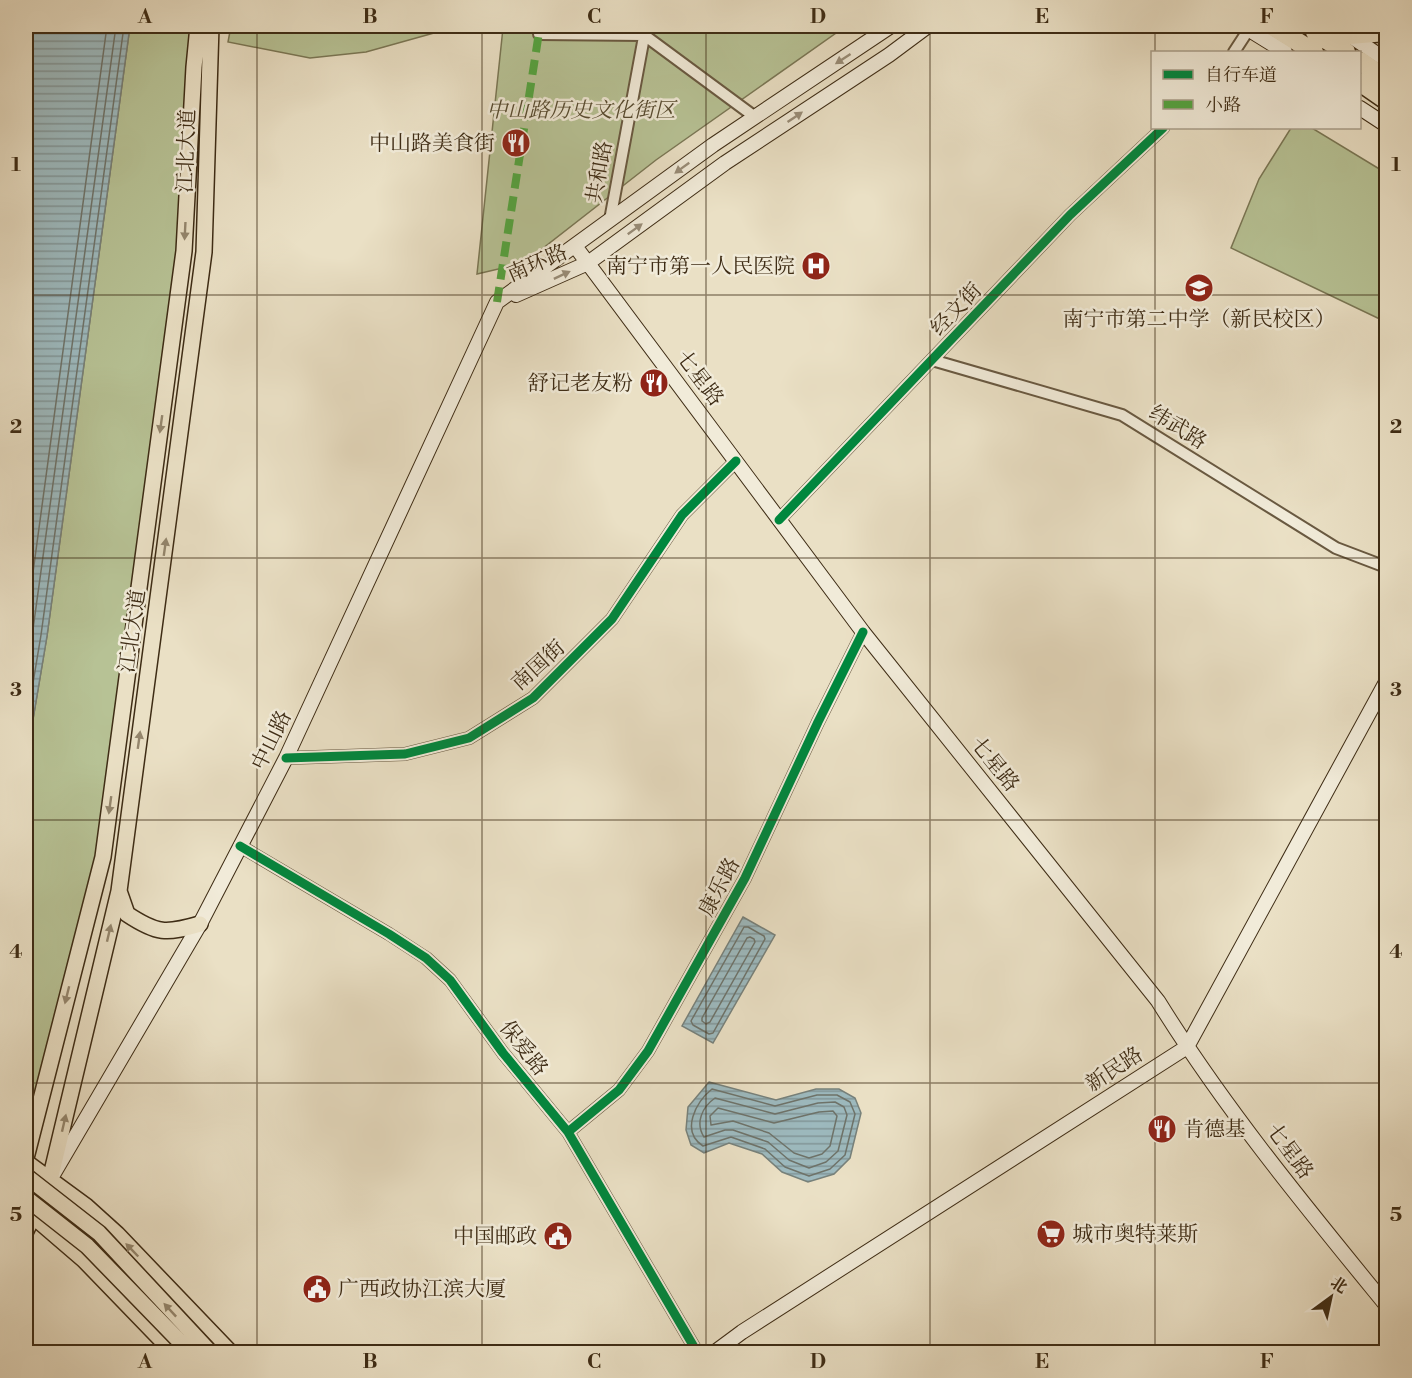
<svg xmlns="http://www.w3.org/2000/svg" width="1412" height="1378" font-family="'Libre Bodoni','Noto Serif SC',serif">
<style>
.green{fill:#b7c295;stroke:#7a7755;stroke-width:1.5}
.water{fill:url(#water-rules);stroke:#77817b;stroke-width:1.5}
.lines{fill:none;stroke-linecap:round;stroke-linejoin:round}
.shore{stroke:#6e736a;stroke-width:1.5}
.street-casing{stroke:#695941;stroke-width:14}
.secondary-casing{stroke:#3e2c15;stroke-width:16}
.primary-casing{stroke:#3e2c15;stroke-width:18}
.highway-casing{stroke:#3e2c15;stroke-width:21}
.street{stroke:#f1ebd9;stroke-width:10}
.secondary{stroke:#f1ebd9;stroke-width:14}
.primary{stroke:#eae0c5;stroke-width:15}
.highway{stroke:#eae0c5;stroke-width:18}
.primary-bridge-casing{stroke:#3e2c15;stroke-width:18;stroke-linecap:butt}
.primary-bridge{stroke:#eae0c5;stroke-width:15}
.quiet{stroke:#54a440;stroke-width:8;stroke-dasharray:15 8;stroke-linecap:butt}
.cycleway-casing{stroke:#f1ebd9;stroke-width:13}
.cycleway{stroke:#00873e;stroke-width:9}
.oneway{fill:#988c77}
.oneway2{fill:#94866d}
.grid{fill:none;stroke:#3e2c15;stroke-width:1.5;stroke-opacity:0.55}
.labels{text-anchor:middle;stroke-width:5;stroke-linejoin:round;paint-order:stroke}
.park-label{font-size:21px;font-style:italic;fill:#564a2f;stroke:#f1ebd9}
.poi-label{font-size:21px;fill:#3e2c15;stroke:#f1ebd9;text-anchor:end}
.street-label{font-size:21px;fill:#3e2c15;stroke:#f1ebd9}
.neatline{fill:none;stroke:#3e2c15;stroke-width:2}
.grid-label{font-size:20px;text-anchor:middle;font-weight:bold;fill:#3e2c15}
</style>
<defs>
<pattern id="water-rules" width="6" height="5" patternUnits="userSpaceOnUse" patternTransform="scale(1.5)"><rect width="6" height="5" fill="#9dbabf"/><path d="M0 2.5h6" fill="none" stroke="#81979a"/></pattern>
</defs>
<rect width="100%" height="100%" fill="#eae0c5"/>
<filter id="stains"><feTurbulence type="fractalNoise" baseFrequency=".00333" numOctaves="4"/><feColorMatrix values="0 0 0 0 .2 0 0 0 0 .09 0 0 0 0 .02 0 0 0 .5 -.17"/></filter>
<radialGradient id="worn" r=".72"><stop offset=".6" stop-color="#630" stop-opacity="0"/><stop offset="1" stop-color="#630" stop-opacity=".3"/></radialGradient>
<path class="green" d="M 130,26 L 198,26 L 184,251 L 103,857 L 26,1158 L 26,761 L 47,636 Z
M 231,26 L 459,26 L 366,52 L 310,58 L 228,42 Z
M 468,26 L 846,26 L 656,160 L 524,263 L 477,274 L 503,28 Z
M 1291,128 L 1312,128 L 1386,173 L 1386,322 L 1231,248 L 1259,179 Z"/>
<path class="water" d="M 26,26 L 130,26 L 47,636 L 26,761 Z
M 743,917 L 775,935 L 713,1043 L 682,1026 Z
M 709,1082 L 776,1100 L 816,1089 L 839,1089 L 855,1098 L 861,1113 L 850,1158 L 834,1174 L 808,1182 L 782,1172 L 762,1154 L 729,1143 L 704,1153 L 691,1145 L 686,1130 L 688,1107 Z"/>
<g class="lines">
<path class="shore" d="M 26,624 L 107,26
M 26,680 L 116,26
M 26,725 L 41,635 L 124,26
M 744,927 L 748,927 L 764,936 L 765,939 L 713,1033 L 709,1034 L 693,1025 L 691,1021 Z
M 750,937 L 754,939 L 755,942 L 710,1022 L 706,1024 L 702,1021 L 702,1018 L 747,938 Z
M 712,1089 L 775,1106 L 817,1095 L 837,1095 L 850,1102 L 855,1114 L 845,1155 L 830,1169 L 809,1176 L 785,1167 L 765,1149 L 731,1137 L 703,1146 C 680,1131 696,1102 712,1089 Z
M 715,1098 L 775,1114 L 818,1103 L 835,1102 L 844,1107 L 847,1115 L 838,1151 L 826,1162 L 809,1168 L 789,1160 L 768,1142 L 733,1130 L 725,1130 L 704,1137 C 695,1123 702,1107 715,1098 Z
M 718,1108 L 774,1123 L 819,1112 L 833,1111 L 837,1116 L 830,1146 L 822,1154 L 809,1158 L 794,1153 L 769,1133 L 733,1121 L 711,1125 L 710,1116 Z"/>
<g class="street-casing">
<path id="street" d="M 539,34 L 644,35 L 755,117
M 1234,52 L 1249,29
M 610,220 L 646,26
M 932,360 L 1122,415 L 1336,548 L 1386,567
M 779,520 L 1070,215 L 1163,128
M 286,758 L 405,754 L 469,738 L 533,698 L 612,619 L 682,515 L 736,461
M 240,846 L 389,934 L 426,958 L 450,980 L 503,1053 L 568,1132 L 697,1352
M 568,1132 L 619,1090 L 648,1051 L 745,878 L 818,722 L 863,632"/>
</g>
<g class="secondary-casing">
<path id="secondary" d="M 1243,26 L 1285,52
M 1346,33 L 1386,60
M 1360,108 L 1386,125
M 575,246 L 863,632 L 1158,1001 C 1225,1109 1306,1207 1386,1305
M 516,295 L 588,263 L 725,163 L 889,55 L 928,26
M 54,1173 L 200,924 L 286,758 L 497,302 L 713,145 L 891,26
M 715,1352 L 742,1332 L 1187,1047 L 1386,682"/>
</g>
<g class="primary-casing">
<path id="primary" d="M 119,891 L 127,914 C 157,934 166,934 200,924
M 26,1158 L 103,857 L 184,251 L 194,67 L 198,26
M 26,1162 L 86,1206 L 117,1234 L 230,1352
M 27,1211 L 84,1260 L 173,1352
M 26,1231 L 50,1180 L 119,891 L 204,252 L 211,26"/>
</g>
<g class="highway-casing">
<path id="highway" d="M 1272,26 L 1314,52
M 1315,32 L 1349,35 L 1386,32
M 1317,34 L 1346,52
M 1360,61 L 1386,79
M 1360,82 L 1386,100"/>
</g>
<use href="#street" class="street"/>
<use href="#secondary" class="secondary"/>
<use href="#primary" class="primary"/>
<use href="#highway" class="highway"/>
<g class="primary-bridge-casing">
<path id="primary-bridge" d="M 26,1176 L 99,1233 L 210,1352
M 26,1198 L 87,1246 L 190,1352"/>
</g>
<use href="#primary-bridge" class="primary-bridge"/>
<path class="quiet" d="M 497,302 L 540,26"/>
<g class="cycleway-casing">
<path id="cycleway" d="M 779,520 L 1070,215 L 1163,128
M 286,758 L 405,754 L 469,738 L 533,698 L 612,619 L 682,515 L 736,461
M 240,846 L 389,934 L 426,958 L 450,980 L 503,1053 L 568,1132 L 697,1352
M 568,1132 L 619,1090 L 648,1051 L 745,878 L 818,722 L 863,632"/>
</g>
<use href="#cycleway" class="cycleway"/>
</g>
<defs><path id="oneway-solid" d="M-6-.8H1V-3.2L6.5 0L1 3.2V.8H-6Z" transform="scale(1.5)"/></defs>
<g class="oneway">
<use href="#oneway-solid" transform="translate(843 59) rotate(147)"/>
<use href="#oneway-solid" transform="translate(795 117) rotate(-34)"/>
<use href="#oneway-solid" transform="translate(682 168) rotate(144)"/>
<use href="#oneway-solid" transform="translate(635 229) rotate(-36)"/>
<use href="#oneway-solid" transform="translate(562 275) rotate(-25)"/>
</g>
<g class="oneway2">
<use href="#oneway-solid" transform="translate(185 231) rotate(93)"/>
<use href="#oneway-solid" transform="translate(161 424) rotate(98)"/>
<use href="#oneway-solid" transform="translate(165 547) rotate(-82)"/>
<use href="#oneway-solid" transform="translate(139 740) rotate(-82)"/>
<use href="#oneway-solid" transform="translate(110 805) rotate(98)"/>
<use href="#oneway-solid" transform="translate(109 933) rotate(-77)"/>
<use href="#oneway-solid" transform="translate(67 995) rotate(104)"/>
<use href="#oneway-solid" transform="translate(64 1123) rotate(-77)"/>
<use href="#oneway-solid" transform="translate(132 1250) rotate(-134)"/>
<use href="#oneway-solid" transform="translate(170 1310) rotate(-133)"/>
</g>
<path class="grid" d="M 257,26 L 257,1352M 482,26 L 482,1352M 706,26 L 706,1352M 930,26 L 930,1352M 1155,26 L 1155,52M 1155,128 L 1155,1352M 26,295 L 1386,295M 26,558 L 1386,558M 26,820 L 1386,820M 26,1083 L 1386,1083"/>
<defs>
<g id="restaurant-disc" transform="scale(1.5)"><circle r="9.5" fill="#8f2418" stroke="#f1ebd9"/><path d="M-5-6h1v4h1v-4h1v4h1v-4h1v5L-1.5 .5V6h-2V.5L-5-1ZM5-6V6H3V1.5H1.5Q1.5-4 5-6Z" fill="#fff"/></g>
<g id="hospital-disc" transform="scale(1.5)"><circle r="9.5" fill="#8f2418" stroke="#f1ebd9"/><path d="M-5-5h3v3.5h4V-5h3V5h-3V1.5h-4V5h-3Z" fill="#fff"/></g>
<g id="school-disc" transform="scale(1.5)"><circle r="9.5" fill="#8f2418" stroke="#f1ebd9"/><path d="M0-5L7-2L0 1L-7-2ZM-4 1L0 2.5L4 1V4Q0 6-4 4Z" fill="#fff"/></g>
<g id="supermarket-disc" transform="scale(1.5)"><circle r="9.5" fill="#8f2418" stroke="#f1ebd9"/><path d="M-6-5.5h2.5l.6 2H6L4.5 2H-2.5L-4.4-4H-6ZM-1.5 3.2a1.3 1.3 0 1 0 .1 0ZM3 3.2a1.3 1.3 0 1 0 .1 0Z" fill="#fff"/></g>
<g id="civic-disc" transform="scale(1.5)"><circle r="9.5" fill="#8f2418" stroke="#f1ebd9"/><path d="M-.6-6.5H3V-4.5H.6V-3L4-1V1h2V6H-6V1h2V-1L-.6-3ZM-1.2 2.5V6h2.4V2.5Z" fill="#fff"/></g>
</defs>
<g fill-rule="evenodd">
<use href="#restaurant-disc" x="516" y="143"/>
<use href="#hospital-disc" x="816" y="266"/>
<use href="#school-disc" x="1199" y="288"/>
<use href="#restaurant-disc" x="654" y="383"/>
<use href="#restaurant-disc" x="1162" y="1129"/>
<use href="#supermarket-disc" x="1051" y="1234"/>
<use href="#civic-disc" x="558" y="1236"/>
<use href="#civic-disc" x="317" y="1289"/>
</g>
<g class="labels">
<g class="park-label">
<text x="581" y="117">中山路历史文化街区</text>
</g>
<g class="poi-label">
<text x="495" y="150">中山路美食街</text>
<text x="795" y="273">南宁市第一人民医院</text>
<text x="1199" y="326" text-anchor="middle">南宁市第二中学（新民校区）</text>
<text x="633" y="390">舒记老友粉</text>
<text x="1183" y="1136" text-anchor="start">肯德基</text>
<text x="1072" y="1241" text-anchor="start">城市奥特莱斯</text>
<text x="537" y="1243">中国邮政</text>
<text x="338" y="1296" text-anchor="start">广西政协江滨大厦</text>
</g>
<g class="street-label">
<text transform="translate(186 151) rotate(-88)" y="7">江北大道</text>
<text transform="translate(599 172) rotate(-80)" y="7">共和路</text>
<text transform="translate(537 263) rotate(-23)" y="7">南环路</text>
<text transform="translate(956 309) rotate(-46)" y="7">经文街</text>
<text transform="translate(700 378) rotate(53)" y="7">七星路</text>
<text transform="translate(1178 427) rotate(32)" y="7">纬武路</text>
<text transform="translate(132 631) rotate(-82)" y="7">江北大道</text>
<text transform="translate(538 665) rotate(-42)" y="7">南国街</text>
<text transform="translate(271 740) rotate(-64)" y="7">中山路</text>
<text transform="translate(995 764) rotate(51)" y="7">七星路</text>
<text transform="translate(719 887) rotate(-62)" y="7">康乐路</text>
<text transform="translate(524 1048) rotate(52)" y="7">保爱路</text>
<text transform="translate(1114 1069) rotate(-33)" y="7">新民路</text>
<text transform="translate(1290 1151) rotate(54)" y="7">七星路</text>
</g>
</g>
<rect width="1412" height="1378" fill="none" stroke="#eae0c5" stroke-width="66"/>
<rect x="1151" y="51" width="210" height="78" fill="#f1ebd9" stroke="#a99f8b" stroke-width="1.5"/>
<rect x="1163" y="70" width="30" height="9" fill="#00873e" stroke="#a99f8b" stroke-width="1.5"/>
<text x="1205" y="81" font-size="18" fill="#3e2c15">自行车道</text>
<rect x="1163" y="100" width="30" height="9" fill="#54a440" stroke="#a99f8b" stroke-width="1.5"/>
<text x="1205" y="111" font-size="18" fill="#3e2c15">小路</text>
<g transform="translate(1331 1297) rotate(33)" stroke="#f1ebd9" stroke-width="4.5" paint-order="stroke">
<path d="M0-4.5L10 22L0 15L-10 22Z" fill="#3e2c15"/>
<text y="-9" font-size="16" font-weight="bold" text-anchor="middle" fill="#3e2c15">北</text>
</g>
<rect x="33" y="33" width="1346" height="1312" class="neatline"/>
<g class="grid-label">
<text x="145" y="23">A</text>
<text x="370" y="23">B</text>
<text x="594" y="23">C</text>
<text x="818" y="23">D</text>
<text x="1042" y="23">E</text>
<text x="1267" y="23">F</text>
<text x="16" y="171">1</text>
<text x="1396" y="171">1</text>
<text x="16" y="433">2</text>
<text x="1396" y="433">2</text>
<text x="16" y="696">3</text>
<text x="1396" y="696">3</text>
<text x="16" y="958">4</text>
<text x="1396" y="958">4</text>
<text x="16" y="1221">5</text>
<text x="1396" y="1221">5</text>
<text x="145" y="1368">A</text>
<text x="370" y="1368">B</text>
<text x="594" y="1368">C</text>
<text x="818" y="1368">D</text>
<text x="1042" y="1368">E</text>
<text x="1267" y="1368">F</text>
</g>
<rect width="100%" height="100%" filter="url(#stains)"/>
<rect width="100%" height="100%" fill="url(#worn)"/>
</svg>
